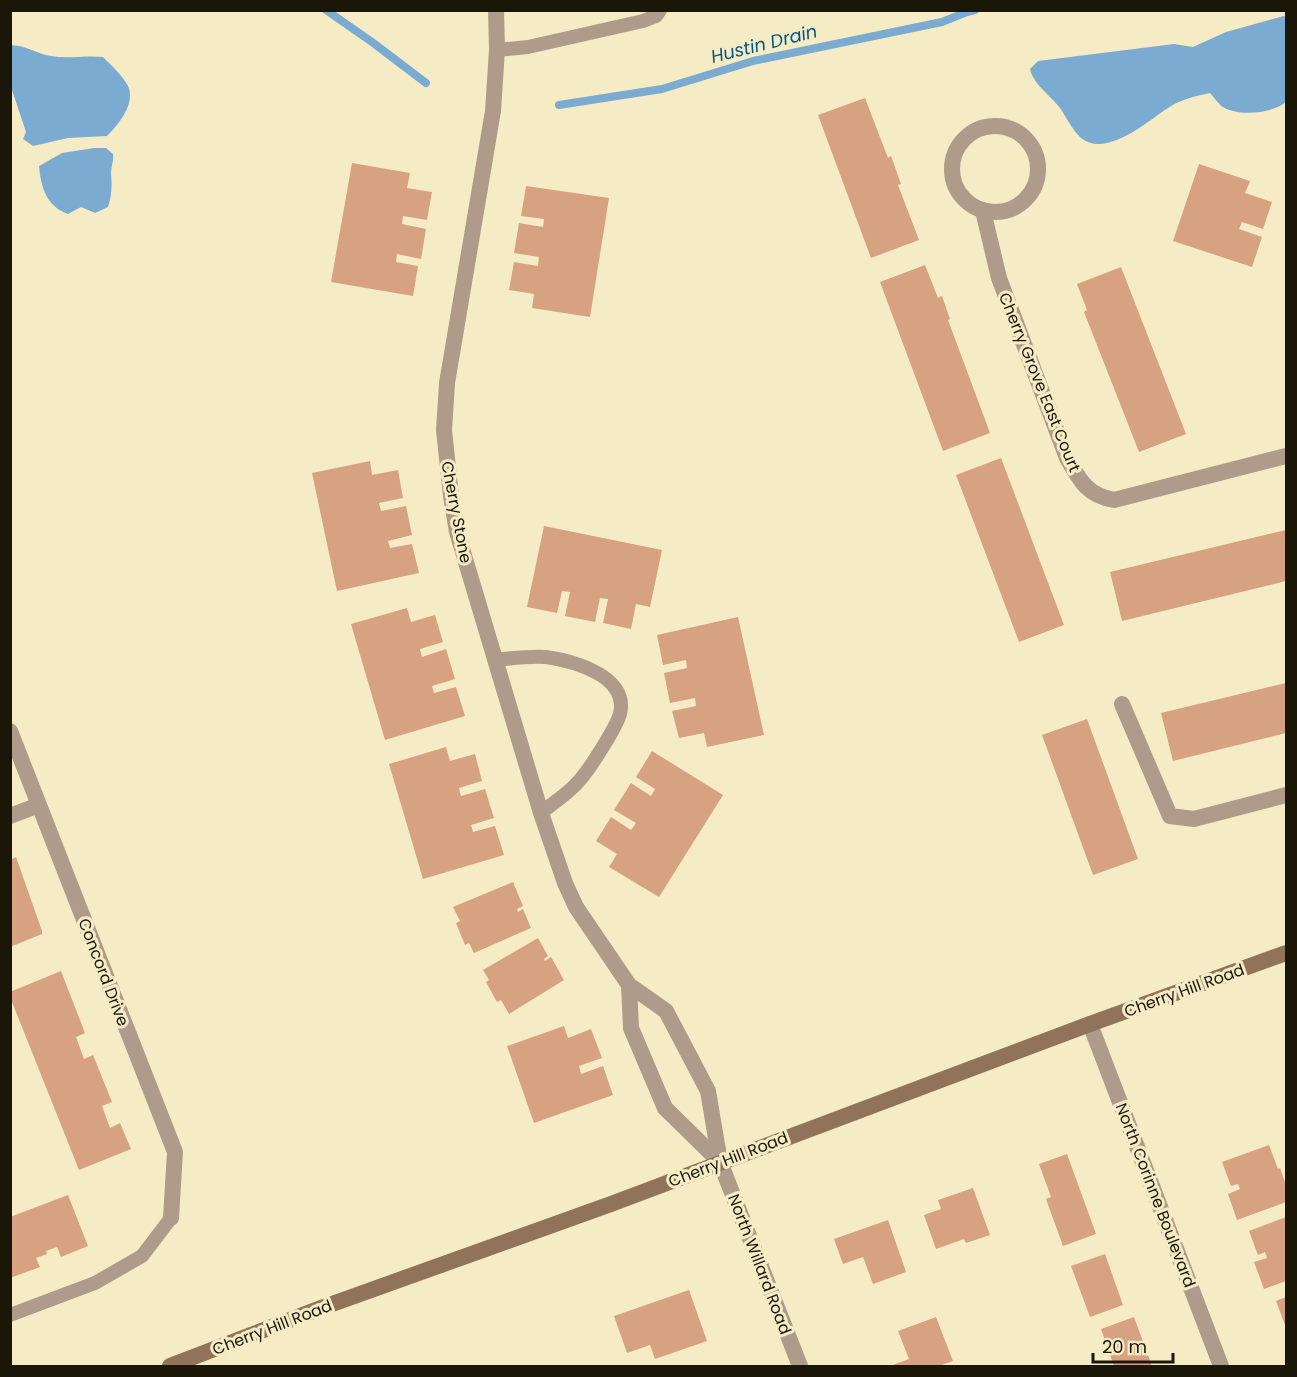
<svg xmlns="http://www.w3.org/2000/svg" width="1297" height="1377" font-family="Poppins,sans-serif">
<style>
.water{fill:#7babd1}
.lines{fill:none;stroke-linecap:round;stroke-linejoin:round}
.stream{stroke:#7babd1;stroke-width:8}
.building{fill:#d6a282}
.service{stroke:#ae9b89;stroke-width:14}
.minor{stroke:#ae9b89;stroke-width:16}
.secondary{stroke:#90745a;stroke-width:16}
.labels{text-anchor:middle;stroke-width:6;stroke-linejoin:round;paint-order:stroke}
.street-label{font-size:16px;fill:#1a1709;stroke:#f5ecc6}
.water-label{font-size:18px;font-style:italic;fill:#005888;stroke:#f5ecc6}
</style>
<rect width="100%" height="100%" fill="#f5ecc6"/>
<path class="water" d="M 1284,16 L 1286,18 L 1286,102 C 1273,113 1239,117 1223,107 C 1218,104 1214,97 1210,93 C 1196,96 1183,99 1171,106 C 1150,119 1107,159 1081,138 C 1073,131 1066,117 1060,108 C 1050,95 1033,84 1030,69 L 1038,61 L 1174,44 L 1193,47 L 1226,32 Z
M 10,45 C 26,45 37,54 51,56 C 67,59 86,55 103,57 C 111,65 123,76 128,86 C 136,104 118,125 107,136 L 68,138 L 33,146 L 23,139 L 26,132 L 11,87 Z
M 94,148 L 106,148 L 113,154 C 114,161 111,166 111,173 C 112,185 112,195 108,207 L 95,213 L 81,207 L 68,214 C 46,206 41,187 39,166 L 62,153 Z"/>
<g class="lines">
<path class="stream" d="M 326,10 L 372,42 L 426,83
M 559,105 L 662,89 L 753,61 L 942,22 L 967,12 L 975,10"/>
</g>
<path class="building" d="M 865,98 L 888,158 L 891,156 L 901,184 L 898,185 L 919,240 L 871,258 L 818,115 Z
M 352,163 L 410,173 L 407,188 L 432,192 L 427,220 L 403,216 L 402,224 L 426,229 L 421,259 L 397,254 L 396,262 L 418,266 L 413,296 L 331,282 Z
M 1199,164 L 1250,181 L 1245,193 L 1272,202 L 1263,229 L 1242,222 L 1239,229 L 1262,237 L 1252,267 L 1173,241 Z
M 526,186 L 609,198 L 590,317 L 532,308 L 534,294 L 509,290 L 514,262 L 538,266 L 539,257 L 514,253 L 519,223 L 543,227 L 544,219 L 521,216 Z
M 925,265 L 938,298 L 942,296 L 950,319 L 948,320 L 990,433 L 943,451 L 880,282 Z
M 1121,267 L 1186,434 L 1139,452 L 1084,312 L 1087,310 L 1077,284 Z
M 1001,458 L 1064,625 L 1019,642 L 956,475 Z
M 370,461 L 372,475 L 398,470 L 403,498 L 379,503 L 381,511 L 406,506 L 412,535 L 388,541 L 390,548 L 412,544 L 419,573 L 337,591 L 312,473 Z
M 544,526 L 662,550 L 650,607 L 636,604 L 631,629 L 603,623 L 608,599 L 600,598 L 595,622 L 565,616 L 570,592 L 562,591 L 557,613 L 527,607 Z
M 1286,530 L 1286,581 L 1122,621 L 1110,572 Z
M 407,608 L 411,622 L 435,615 L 443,642 L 420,649 L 422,657 L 446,649 L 455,679 L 432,686 L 434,693 L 456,687 L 465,716 L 385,740 L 351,624 Z
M 738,617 L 764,735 L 707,747 L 704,733 L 679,738 L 672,711 L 696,706 L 695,698 L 670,703 L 664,673 L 687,668 L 686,660 L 663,665 L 657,635 Z
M 1286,683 L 1286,733 L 1173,761 L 1161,713 Z
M 1087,719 L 1138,859 L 1093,875 L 1042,735 Z
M 446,747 L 450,761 L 475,754 L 482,781 L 459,788 L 461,796 L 485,789 L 494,818 L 471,825 L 473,832 L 495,826 L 504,855 L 423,879 L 389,764 Z
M 652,751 L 723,795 L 659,897 L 609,867 L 617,854 L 596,841 L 611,817 L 631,830 L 636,823 L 614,810 L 631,783 L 651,796 L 655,789 L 636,777 Z
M 16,857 L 42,931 L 42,934 L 10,947 L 10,860 Z
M 513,882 L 523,906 L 517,909 L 518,912 L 523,909 L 531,928 L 474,953 L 469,943 L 465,945 L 456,923 L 460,921 L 453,907 Z
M 538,938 L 548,956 L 544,959 L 545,961 L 551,957 L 564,980 L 509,1014 L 501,1000 L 497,1002 L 486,982 L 489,980 L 483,970 Z
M 61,971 L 85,1033 L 76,1037 L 84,1059 L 93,1055 L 112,1102 L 102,1106 L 110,1128 L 120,1123 L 131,1149 L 79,1170 L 10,997 L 10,992 Z
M 564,1026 L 568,1038 L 591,1029 L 602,1058 L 579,1066 L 581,1074 L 603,1066 L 613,1095 L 534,1123 L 507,1046 Z
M 1269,1145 L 1278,1169 L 1280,1168 L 1286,1185 L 1286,1202 L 1237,1220 L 1228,1194 L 1240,1189 L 1238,1184 L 1231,1186 L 1222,1162 Z
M 1067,1154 L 1096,1234 L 1063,1246 L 1046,1199 L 1051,1197 L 1039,1164 Z
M 973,1188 L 990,1235 L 966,1243 L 964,1239 L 936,1249 L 924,1215 L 941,1209 L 938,1200 Z
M 68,1195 L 88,1246 L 61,1257 L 57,1247 L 46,1251 L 47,1254 L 36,1258 L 40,1267 L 10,1278 L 10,1217 Z
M 1286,1217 L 1286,1281 L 1264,1289 L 1254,1262 L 1267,1258 L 1265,1252 L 1258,1255 L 1249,1231 Z
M 888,1220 L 906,1272 L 873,1284 L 863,1257 L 843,1264 L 834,1239 Z
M 1105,1254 L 1123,1305 L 1090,1317 L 1071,1266 Z
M 689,1290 L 707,1341 L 655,1359 L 650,1345 L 627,1353 L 614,1316 Z
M 1286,1297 L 1286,1324 L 1285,1325 L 1276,1301 Z
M 936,1317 L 953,1361 L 939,1366 L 890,1366 L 909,1359 L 898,1331 Z
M 1134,1317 L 1152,1366 L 1114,1366 L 1101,1329 Z"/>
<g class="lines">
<path class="service" d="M 497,50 L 528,47 L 643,21 L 656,16 L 660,10
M 495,660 C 512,658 529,656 546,657 C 574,661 629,676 620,714 C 616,728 589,770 579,781 C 569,793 553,803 541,813
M 10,1315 L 95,1283 L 142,1256 L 171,1218"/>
<path class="minor" d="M 496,10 L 497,50 L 493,111 L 447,383 L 444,430 L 451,496 L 457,532 L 541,813 L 565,883 L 576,907 L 629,985 L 666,1011 L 708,1091 L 720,1162 L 800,1366
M952 169a43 43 0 1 1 86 0a43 43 0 1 1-86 0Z
M 983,211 L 999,278 L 1067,458 C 1080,481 1087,495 1114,500 L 1286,456
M 1122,704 L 1170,816 L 1194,819 L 1286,795
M 10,731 L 175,1152 L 171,1218
M 10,816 L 39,805
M 629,985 L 631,1028 L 665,1108 L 720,1162
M 1090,1024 L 1221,1366"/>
<path class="secondary" d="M 170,1366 L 321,1308 L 611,1204 L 1090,1024 L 1286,953"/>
</g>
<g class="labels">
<g class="street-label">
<text transform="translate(1040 382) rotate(68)" y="6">Cherry Grove East Court</text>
<text transform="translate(457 512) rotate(79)" y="6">Cherry Stone</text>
<text transform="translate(104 972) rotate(69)" y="6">Concord Drive</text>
<text transform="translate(1184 990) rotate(-20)" y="6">Cherry Hill Road</text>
<text transform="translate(728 1159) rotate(-21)" y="6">Cherry Hill Road</text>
<text transform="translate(1156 1195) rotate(69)" y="6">North Corinne Boulevard</text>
<text transform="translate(760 1264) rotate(69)" y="6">North Willard Road</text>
<text transform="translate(272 1327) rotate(-21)" y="6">Cherry Hill Road</text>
</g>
<g class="water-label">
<text transform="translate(764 44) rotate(-14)" y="6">Hustin Drain</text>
</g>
</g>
<rect width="1297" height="1377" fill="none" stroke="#1a1709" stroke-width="24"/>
<path d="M1093 1353v9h80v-9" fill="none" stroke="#1a1709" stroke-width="3"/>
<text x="1102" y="1353" font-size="18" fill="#1a1709" stroke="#f5ecc6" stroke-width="4.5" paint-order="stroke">20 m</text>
</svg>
